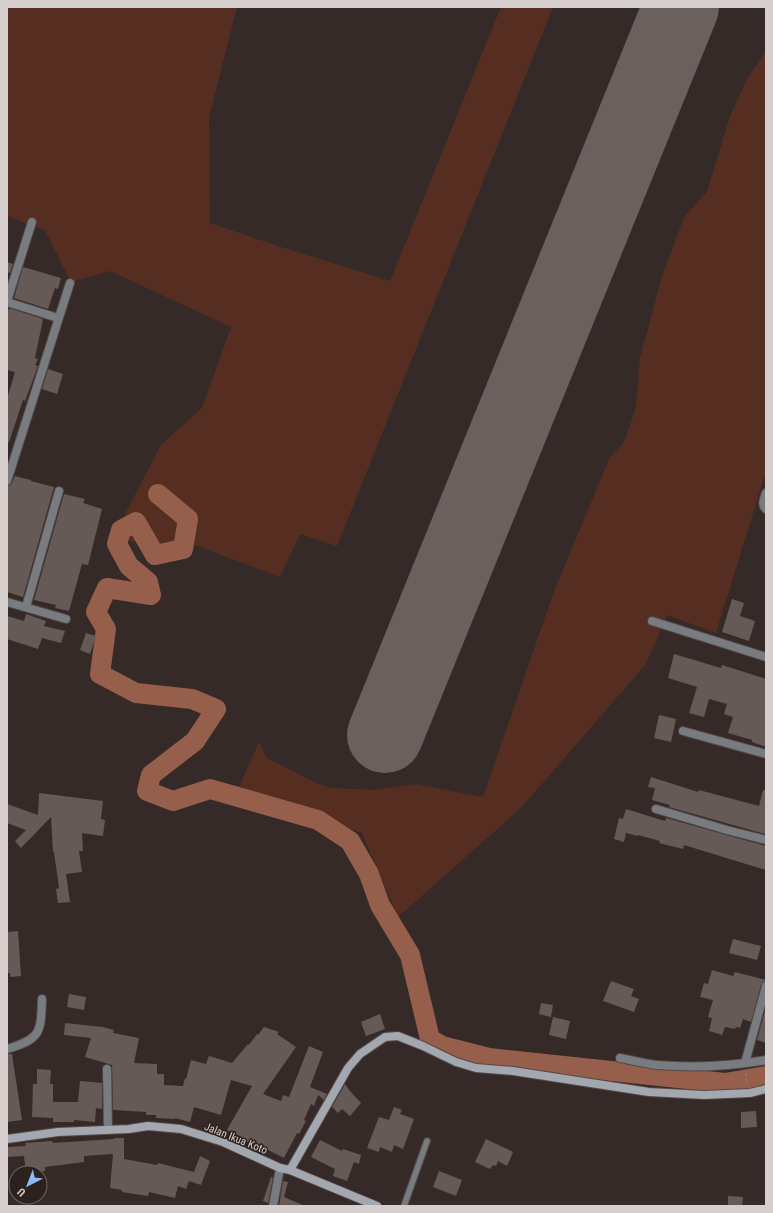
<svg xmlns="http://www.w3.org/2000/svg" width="773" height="1213" font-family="'Roboto Condensed',sans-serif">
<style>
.green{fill:#562e21}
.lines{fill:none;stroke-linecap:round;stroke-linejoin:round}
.river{stroke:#965f4c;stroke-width:20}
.runway{stroke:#6a605e;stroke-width:76}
.building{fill:#665a56}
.lane-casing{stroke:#524845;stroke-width:8}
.street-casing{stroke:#524845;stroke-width:10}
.secondary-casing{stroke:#524845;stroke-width:10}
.path{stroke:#817875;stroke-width:2;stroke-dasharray:3 2;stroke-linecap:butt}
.lane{stroke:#787b80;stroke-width:5.5}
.street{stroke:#787b80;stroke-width:8}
.secondary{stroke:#a3a7af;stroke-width:8}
.labels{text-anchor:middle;stroke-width:3;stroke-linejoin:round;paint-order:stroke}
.street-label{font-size:11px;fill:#d7cfcd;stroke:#2b211d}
</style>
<rect width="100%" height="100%" fill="#352a27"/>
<path class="green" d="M 7,7 L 237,7 L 209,117 L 210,223 L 278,246 L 390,281 L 501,7 L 553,7 L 337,546 L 300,534 L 280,577 L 192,544 L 127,541 L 125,514 L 161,445 L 202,408 L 231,327 L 110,271 L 71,282 L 45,230 L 9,217 L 7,218 Z
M 766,51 L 766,471 L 716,633 L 667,615 L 646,664 L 521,808 L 398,917 L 362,833 L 239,787 L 259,742 L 267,758 L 316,783 L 331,788 L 375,790 L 415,784 L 483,797 L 553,594 L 609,459 L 625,440 L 636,407 L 640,358 L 662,276 L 684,217 L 707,192 L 730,116 L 747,79 Z"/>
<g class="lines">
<path class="river" d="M 158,494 L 188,519 L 183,549 L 155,555 L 136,522 L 121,530 L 117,544 L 129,566 L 148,582 L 151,595 L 107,588 L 96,612 L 106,629 L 100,674 L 136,693 L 192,699 L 216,709 L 195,741 L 151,775 L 147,791 L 173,801 L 210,789 L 318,820 L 350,841 L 369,874 L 380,905 L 410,955 L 430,1039 L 442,1046 L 489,1058 L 725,1083 L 766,1076"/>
<path class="runway" d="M 385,735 L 681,7"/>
</g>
<path class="building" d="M 7,262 L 13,264 L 10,273 L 7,272 Z
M 23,267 L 61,278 L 58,289 L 55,288 L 48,309 L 14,298 Z
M 9,308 L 43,319 L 35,358 L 38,359 L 35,365 L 38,366 L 25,401 L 23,400 L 9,442 L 7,442 L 7,399 L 15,372 L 7,370 L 7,315 Z
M 48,369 L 63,374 L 57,394 L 42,389 Z
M 15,476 L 31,480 L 31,481 L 54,487 L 23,597 L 7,592 L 7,486 L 11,485 Z
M 64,494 L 85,499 L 83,503 L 102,509 L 88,565 L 82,564 L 69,611 L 55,608 L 56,605 L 34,600 Z
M 732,599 L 744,603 L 740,616 L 755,621 L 749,641 L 722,632 Z
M 26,614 L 46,621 L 44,626 L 65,631 L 61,643 L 42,638 L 38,649 L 7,639 L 7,616 L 24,621 Z
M 86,633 L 96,636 L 90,654 L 80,650 Z
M 674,654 L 721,668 L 722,665 L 766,679 L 766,747 L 752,742 L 752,740 L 728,733 L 733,717 L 724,714 L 727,704 L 709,699 L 704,717 L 689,713 L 697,687 L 668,678 Z
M 659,715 L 676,719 L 671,742 L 654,738 Z
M 651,777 L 698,792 L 699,790 L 759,806 L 763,790 L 766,790 L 765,834 L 669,807 L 670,805 L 652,800 L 655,788 L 648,787 Z
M 39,793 L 103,801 L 101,819 L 105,820 L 103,836 L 82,833 L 83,851 L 79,851 L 82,872 L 66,874 L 70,902 L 58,903 L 56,889 L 59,888 L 54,852 L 53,852 L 51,817 L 21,848 L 15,841 L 26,830 L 7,823 L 7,804 L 38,815 Z
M 626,809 L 665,821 L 666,818 L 766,846 L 766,870 L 684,845 L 683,849 L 659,843 L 660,841 L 638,835 L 638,836 L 626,833 L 624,842 L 614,839 L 619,818 L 623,819 Z
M 18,931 L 21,976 L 10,977 L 10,973 L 7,973 L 7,959 L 8,959 L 7,932 Z
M 733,939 L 761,946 L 757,960 L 729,953 Z
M 712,970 L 733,976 L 735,972 L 766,980 L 761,985 L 751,1022 L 743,1019 L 740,1028 L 736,1027 L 735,1029 L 725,1027 L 722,1035 L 709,1031 L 712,1018 L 708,1017 L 713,1000 L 700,997 L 704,983 L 708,984 Z
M 611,981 L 634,989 L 631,996 L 639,999 L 634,1012 L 603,1001 Z
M 69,994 L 86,997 L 84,1010 L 67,1007 Z
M 541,1003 L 553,1005 L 551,1017 L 539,1014 Z
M 766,1007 L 766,1043 L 757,1040 Z
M 380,1014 L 385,1029 L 366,1036 L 361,1022 Z
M 553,1017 L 570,1021 L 566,1039 L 549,1035 Z
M 65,1023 L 103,1027 L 114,1030 L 113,1033 L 139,1038 L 134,1063 L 157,1064 L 157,1074 L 164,1074 L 164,1085 L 183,1086 L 185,1078 L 186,1079 L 191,1060 L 206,1064 L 209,1056 L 232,1063 L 248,1044 L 249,1045 L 257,1034 L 258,1035 L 264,1027 L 279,1032 L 277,1034 L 296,1047 L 263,1094 L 281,1101 L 283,1095 L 289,1097 L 309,1046 L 323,1052 L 310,1087 L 327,1094 L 324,1100 L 318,1095 L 314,1106 L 311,1104 L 304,1120 L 306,1121 L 299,1134 L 297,1133 L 284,1158 L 258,1145 L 257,1147 L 227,1130 L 252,1086 L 231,1080 L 221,1115 L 194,1107 L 190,1122 L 175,1118 L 175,1119 L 156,1118 L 156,1115 L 146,1115 L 146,1112 L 113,1110 L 112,1065 L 85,1057 L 91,1038 L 64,1035 Z
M 7,1054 L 12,1054 L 22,1120 L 7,1122 Z
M 37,1069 L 51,1070 L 50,1084 L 53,1084 L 53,1102 L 78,1102 L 80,1081 L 102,1083 L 102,1109 L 96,1108 L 95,1122 L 74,1120 L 74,1122 L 53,1122 L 53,1118 L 32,1117 L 33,1084 L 37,1084 Z
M 345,1084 L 350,1091 L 361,1103 L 350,1116 L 342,1109 L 338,1113 L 332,1107 Z
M 394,1107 L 402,1110 L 400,1114 L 414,1119 L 403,1149 L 394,1145 L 392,1152 L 380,1147 L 379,1152 L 367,1148 L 379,1117 L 389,1120 Z
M 756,1111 L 757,1127 L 741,1128 L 741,1112 Z
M 114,1138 L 124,1138 L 124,1159 L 157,1165 L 158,1163 L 194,1172 L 200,1156 L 210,1161 L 201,1185 L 189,1181 L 186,1189 L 178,1186 L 175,1198 L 149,1192 L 148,1196 L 122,1192 L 122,1190 L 110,1188 L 113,1154 L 84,1156 L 84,1162 L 45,1167 L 45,1171 L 26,1173 L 24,1156 L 7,1157 L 7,1147 L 26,1146 L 25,1143 L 52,1141 L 53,1143 L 114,1139 Z
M 486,1139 L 513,1152 L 507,1166 L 498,1161 L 496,1166 L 493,1165 L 490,1169 L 475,1162 Z
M 320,1140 L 342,1151 L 343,1149 L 361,1155 L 359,1164 L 354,1162 L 347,1181 L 333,1176 L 335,1169 L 311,1157 Z
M 439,1171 L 462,1180 L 456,1196 L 433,1187 Z
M 271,1177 L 273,1178 L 268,1203 L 263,1201 Z
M 283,1181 L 288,1182 L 284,1197 L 305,1206 L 279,1206 Z
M 728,1196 L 743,1197 L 742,1206 L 728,1206 Z"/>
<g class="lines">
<g class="lane-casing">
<path id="lane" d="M 404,1206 L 427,1141"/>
</g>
<g class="street-casing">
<path id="street" d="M 7,301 L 32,222
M 7,302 L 58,318
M 7,481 L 70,283
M 766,493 C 764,499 761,505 766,509
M 7,602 L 66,619
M 26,607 L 59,491
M 652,621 L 766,657
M 683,731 L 766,754
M 656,809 L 727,830 L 766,840
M 7,1049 C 41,1039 41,1032 42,999
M 620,1058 C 632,1060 645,1064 657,1065 C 693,1068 731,1066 766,1060
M 745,1063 L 766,986
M 107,1069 L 108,1130
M 273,1206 L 280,1168"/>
</g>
<g class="secondary-casing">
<path id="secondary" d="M 7,1139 L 58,1132 L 129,1129 L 148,1126 L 181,1129 L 223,1142 L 280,1168 L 290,1170 L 377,1206
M 290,1170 L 348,1068 L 360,1054 L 385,1037 L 398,1036 L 423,1046 L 456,1062 L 476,1068 L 513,1071 L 649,1092 L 704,1095 L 750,1093 L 766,1089"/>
</g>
<path class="path" d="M 746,1073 L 747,1084"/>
<use href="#lane" class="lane"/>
<use href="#street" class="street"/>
<use href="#secondary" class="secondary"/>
</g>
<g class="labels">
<g class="street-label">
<text transform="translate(236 1138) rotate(22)" y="4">Jalan Ikua Koto</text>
</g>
</g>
<rect width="773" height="1213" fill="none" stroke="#d7cfcd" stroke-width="16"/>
<g transform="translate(28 1185) rotate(222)"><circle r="19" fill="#2b211d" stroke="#706763"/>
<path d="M0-3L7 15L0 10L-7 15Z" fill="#8cb9fc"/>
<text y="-6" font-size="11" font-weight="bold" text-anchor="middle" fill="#d7cfcd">U</text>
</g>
</svg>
